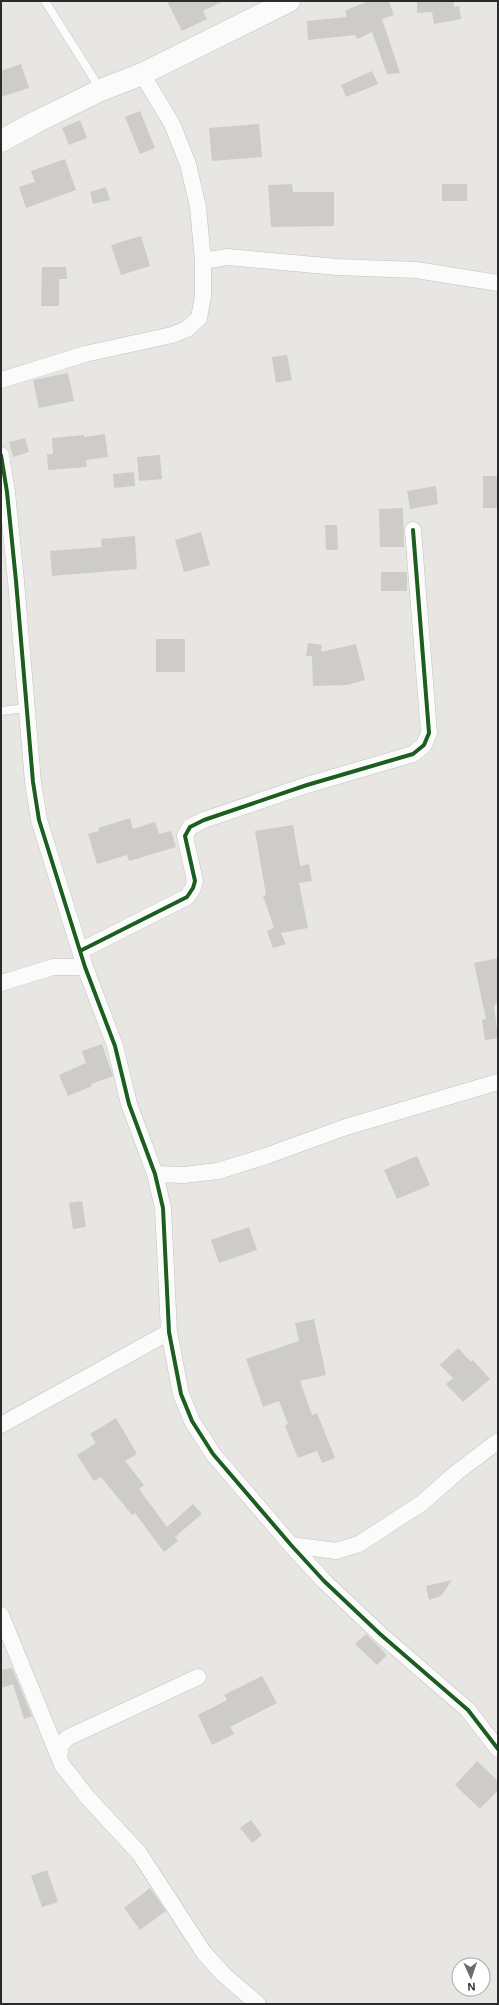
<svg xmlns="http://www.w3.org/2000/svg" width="499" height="2005" font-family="Arial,sans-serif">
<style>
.building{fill:#cdccc8}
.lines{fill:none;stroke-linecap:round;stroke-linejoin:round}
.service-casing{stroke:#c2c2c1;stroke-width:9}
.minor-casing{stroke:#c2c2c1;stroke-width:17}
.secondary-casing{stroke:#c2c2c1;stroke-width:23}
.service{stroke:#fcfbfb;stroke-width:8}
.minor{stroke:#fcfbfb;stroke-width:16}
.secondary{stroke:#fcfbfb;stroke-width:22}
.cycleway-casing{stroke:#fff;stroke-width:6}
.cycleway{stroke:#1b5e20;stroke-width:4}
</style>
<rect width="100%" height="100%" fill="#e8e6e2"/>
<path class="building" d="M 167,1 L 224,1 L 203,11 L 207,19 L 182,31 Z
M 368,1 L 389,1 L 394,15 L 382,19 L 400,73 L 387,74 L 372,32 L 357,39 L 355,35 L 308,40 L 307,21 L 347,17 L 345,11 Z
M 417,1 L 454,1 L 454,7 L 459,6 L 461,19 L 434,24 L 432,12 L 417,13 Z
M 21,64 L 29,88 L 1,97 L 1,71 Z
M 372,71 L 378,84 L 346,97 L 341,85 Z
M 140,111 L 155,148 L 140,154 L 125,117 Z
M 80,120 L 87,138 L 69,145 L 62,128 Z
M 259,124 L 262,157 L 212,161 L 209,128 Z
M 65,159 L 76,190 L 26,208 L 19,187 L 35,182 L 31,171 Z
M 292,184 L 293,192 L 334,192 L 334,226 L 271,227 L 268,185 Z
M 442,184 L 467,184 L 467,201 L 442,201 Z
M 106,187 L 110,200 L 93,204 L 90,192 Z
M 141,236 L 150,266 L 121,275 L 111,245 Z
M 42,267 L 66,267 L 67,279 L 59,279 L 59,306 L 41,306 Z
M 287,355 L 292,380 L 276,383 L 272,357 Z
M 68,373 L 74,401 L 39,408 L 33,380 Z
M 105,434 L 108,457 L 86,460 L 87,467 L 48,470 L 47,454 L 53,454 L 52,438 L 84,435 L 84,437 Z
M 25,438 L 29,452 L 13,457 L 9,442 Z
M 160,455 L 162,479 L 139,481 L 137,457 Z
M 134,472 L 135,486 L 114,488 L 113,474 Z
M 483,476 L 498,476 L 498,508 L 483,508 Z
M 436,486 L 438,504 L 410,509 L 407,491 Z
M 403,508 L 404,547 L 380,547 L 379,509 Z
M 325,525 L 337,525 L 338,550 L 326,550 Z
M 201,532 L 210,565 L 184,572 L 175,540 Z
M 135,536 L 137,569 L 52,576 L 50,551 L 102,547 L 101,539 Z
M 381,572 L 407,572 L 407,591 L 381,591 Z
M 156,639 L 185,639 L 185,672 L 156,672 Z
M 308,643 L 322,645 L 321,652 L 356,644 L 365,680 L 347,685 L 313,686 L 312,656 L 306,656 Z
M 130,818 L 133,829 L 155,822 L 159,834 L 171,831 L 176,847 L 129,861 L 127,855 L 97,864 L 88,834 L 99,831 L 98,828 Z
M 293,825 L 300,866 L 309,864 L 312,881 L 299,883 L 308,928 L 281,933 L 286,944 L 273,948 L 267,931 L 274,928 L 263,896 L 266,895 L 255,831 Z
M 498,958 L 498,1004 L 494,1005 L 498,1038 L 485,1040 L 482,1020 L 486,1019 L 474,963 Z
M 102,1044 L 113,1076 L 91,1084 L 92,1086 L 68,1096 L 59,1075 L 86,1063 L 82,1051 Z
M 417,1156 L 430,1185 L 397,1199 L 384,1170 Z
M 82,1201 L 86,1227 L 73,1229 L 69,1203 Z
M 249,1227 L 257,1250 L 219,1263 L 211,1240 Z
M 314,1319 L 326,1375 L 300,1381 L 312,1415 L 317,1413 L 335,1458 L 322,1463 L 317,1451 L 298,1458 L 285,1426 L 288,1424 L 279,1401 L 263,1407 L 246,1359 L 299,1341 L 295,1323 Z
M 458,1348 L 471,1362 L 473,1360 L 490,1379 L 463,1402 L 446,1384 L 453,1378 L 440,1365 Z
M 116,1418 L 137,1454 L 125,1461 L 144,1485 L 139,1489 L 167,1527 L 193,1504 L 202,1514 L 175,1537 L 178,1541 L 164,1552 L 135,1513 L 132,1515 L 101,1477 L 94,1481 L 77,1455 L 96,1443 L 90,1434 Z
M 452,1580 L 441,1596 L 429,1600 L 426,1586 Z
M 366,1634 L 387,1655 L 377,1665 L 355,1644 Z
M 12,1668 L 32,1716 L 24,1719 L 13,1684 L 1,1688 L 1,1670 Z
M 262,1676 L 277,1703 L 230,1727 L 234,1734 L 212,1745 L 198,1715 L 227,1700 L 224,1695 Z
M 477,1761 L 498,1781 L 498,1790 L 480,1809 L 455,1785 Z
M 251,1820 L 262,1835 L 252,1843 L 240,1828 Z
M 47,1870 L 58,1902 L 42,1907 L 31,1876 Z
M 150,1888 L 166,1911 L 140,1930 L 124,1908 Z"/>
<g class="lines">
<g class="service-casing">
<path id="service" d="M 45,1 L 101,90
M 1,711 L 26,708"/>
</g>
<g class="minor-casing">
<path id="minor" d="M 203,261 L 227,257 L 337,267 L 416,270 L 498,283
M 1,380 L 85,354 L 172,335 L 187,329 L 199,318 L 203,296 L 203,261 L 198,207 L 188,164 L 172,124 L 142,74
M 1,455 L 7,492 L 16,581 L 33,782 L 39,820 L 85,967 L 115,1046 L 129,1104 L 155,1174 L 163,1208 L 169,1332 L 181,1394 L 192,1421 L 213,1454 L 291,1545 L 324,1581 L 380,1634 L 468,1710 L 498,1749
M 80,951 L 187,897 L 193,888 L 195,881 L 185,836 L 190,827 L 204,820 L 307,785 L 413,754 L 424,745 L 429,733 L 413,530
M 1,983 L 53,967 L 85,967
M 155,1174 L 184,1175 L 218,1171 L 266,1156 L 346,1127 L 498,1082
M 1,1425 L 169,1332
M 291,1545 L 336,1551 L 359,1544 L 422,1503 L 456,1473 L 498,1441
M 1,1615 L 59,1757
M 198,1677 L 67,1738 L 61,1745 L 59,1757 L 62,1765 L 88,1798 L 139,1853 L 204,1953 L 224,1975 L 258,2004"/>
</g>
<g class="secondary-casing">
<path id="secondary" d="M 1,141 L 36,122 L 101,90 L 142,74 L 289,1"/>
</g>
<use href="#service" class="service"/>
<use href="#minor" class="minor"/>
<use href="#secondary" class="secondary"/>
<g class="cycleway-casing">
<path id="cycleway" d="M 1,455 L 7,492 L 16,581 L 33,782 L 39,820 L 85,967 L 115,1046 L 129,1104 L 155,1174 L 163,1208 L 169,1332 L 181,1394 L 192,1421 L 213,1454 L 291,1545 L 324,1581 L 380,1634 L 468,1710 L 498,1749
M 80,951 L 187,897 L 193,888 L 195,881 L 185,836 L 190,827 L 204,820 L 307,785 L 413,754 L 424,745 L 429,733 L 413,530"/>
</g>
<use href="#cycleway" class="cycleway"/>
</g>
<rect width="499" height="2005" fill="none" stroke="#2b2b2b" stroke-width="4"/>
<g transform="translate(471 1977) rotate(177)"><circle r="19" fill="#ffffff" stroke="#aaaaaa"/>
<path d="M0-3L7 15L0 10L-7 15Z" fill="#6d6c6b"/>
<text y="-6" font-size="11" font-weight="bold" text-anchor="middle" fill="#2b2b2b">N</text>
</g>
</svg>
